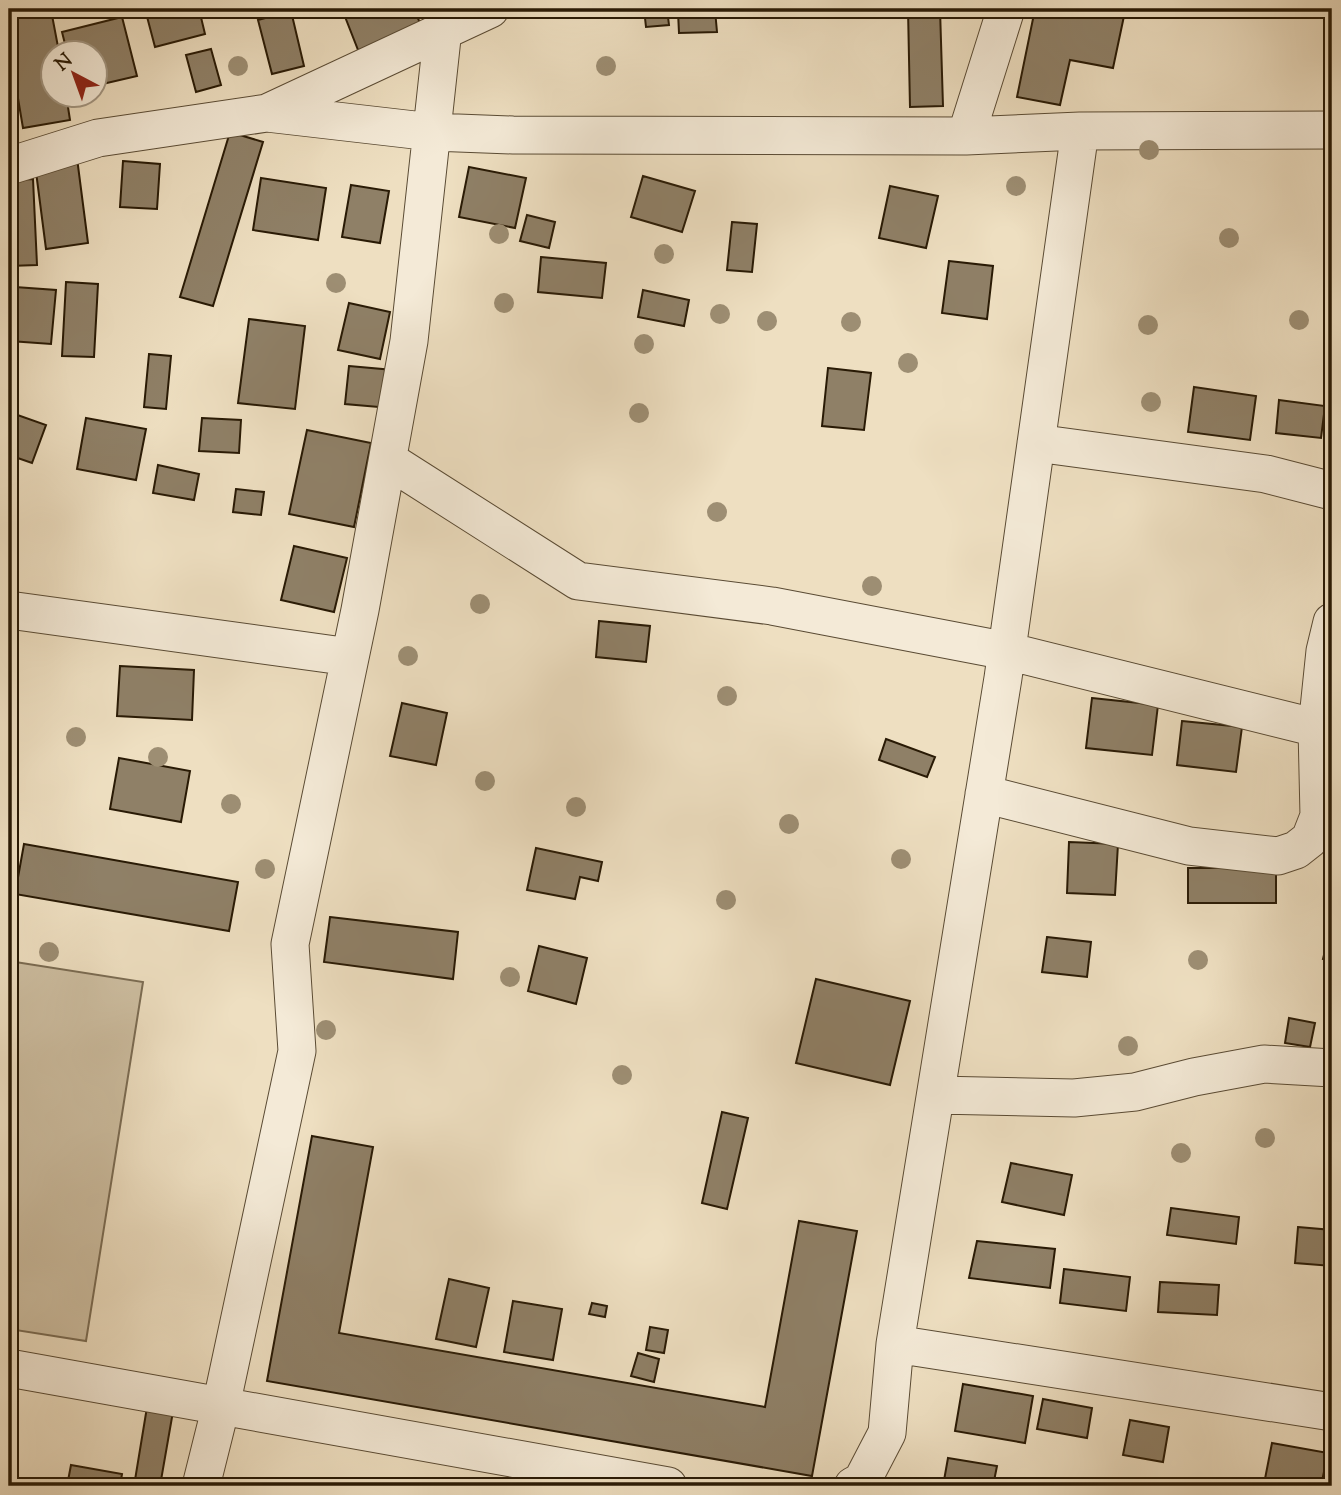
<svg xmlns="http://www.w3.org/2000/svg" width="1341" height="1495" font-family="'Sorts Mill Goudy',serif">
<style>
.green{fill:#cdbea1;stroke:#7b6c53;stroke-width:2}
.building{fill:#8f8067;stroke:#291a05;stroke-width:2}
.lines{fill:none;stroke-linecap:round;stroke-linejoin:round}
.street-casing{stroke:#5a4b34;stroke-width:39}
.street{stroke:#f4ead7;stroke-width:37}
.tree{fill:#9d8e73}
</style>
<rect width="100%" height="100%" fill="#eedfc1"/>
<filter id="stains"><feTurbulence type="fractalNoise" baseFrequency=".00286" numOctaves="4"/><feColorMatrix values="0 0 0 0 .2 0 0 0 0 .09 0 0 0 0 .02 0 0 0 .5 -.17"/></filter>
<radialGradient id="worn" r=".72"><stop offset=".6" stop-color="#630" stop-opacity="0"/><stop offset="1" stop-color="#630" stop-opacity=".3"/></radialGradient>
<path class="green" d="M 9,961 L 143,982 L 86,1341 L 9,1329 Z"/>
<path class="building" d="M 145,9 L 199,9 L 205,34 L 155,47 Z
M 342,9 L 414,9 L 423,30 L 360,55 Z
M 644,9 L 667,9 L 669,25 L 646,27 Z
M 908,9 L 940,9 L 943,106 L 910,107 Z
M 1035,9 L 1085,9 L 1124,16 L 1113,68 L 1070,60 L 1060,105 L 1017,97 Z
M 51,10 L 59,52 L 52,52 L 52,94 L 66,94 L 70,120 L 23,128 L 9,45 L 9,17 Z
M 715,10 L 717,32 L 679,33 L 678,12 Z
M 291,11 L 304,66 L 272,74 L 258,20 Z
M 122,17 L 137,76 L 94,86 L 94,52 L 67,52 L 62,32 Z
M 211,49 L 221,85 L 196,92 L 186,55 Z
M 230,132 L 263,142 L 213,306 L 180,297 Z
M 77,158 L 88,243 L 46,249 L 35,164 Z
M 123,161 L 160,164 L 157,209 L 120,207 Z
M 469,167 L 526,178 L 515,228 L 459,217 Z
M 643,176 L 695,191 L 682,232 L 631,217 Z
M 261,178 L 326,188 L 318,240 L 253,230 Z
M 33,179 L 37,265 L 9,266 L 9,180 Z
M 351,185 L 389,191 L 380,243 L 342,237 Z
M 890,186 L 938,196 L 926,248 L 879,238 Z
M 527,215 L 555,222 L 549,248 L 520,241 Z
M 732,222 L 757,224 L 752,272 L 727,270 Z
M 541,257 L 606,263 L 602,298 L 538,292 Z
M 949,261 L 993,266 L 987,319 L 942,313 Z
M 66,282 L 98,284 L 94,357 L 62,356 Z
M 15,287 L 56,290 L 51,344 L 10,341 Z
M 643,290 L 689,300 L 684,326 L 638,317 Z
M 349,303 L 390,312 L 380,359 L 338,350 Z
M 249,319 L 305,326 L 295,409 L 238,403 Z
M 149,354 L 171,356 L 166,409 L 144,407 Z
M 349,366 L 393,370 L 390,408 L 345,404 Z
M 828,368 L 871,373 L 864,430 L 822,426 Z
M 1194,387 L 1256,396 L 1250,440 L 1188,432 Z
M 1279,400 L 1325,406 L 1321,438 L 1276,433 Z
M 9,412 L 46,425 L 32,463 L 9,455 Z
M 86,418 L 146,429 L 136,480 L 77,469 Z
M 202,418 L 241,420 L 239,453 L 199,451 Z
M 307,430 L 371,443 L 354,527 L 289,514 Z
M 158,465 L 199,474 L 194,500 L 153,493 Z
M 236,489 L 264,492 L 261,515 L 233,512 Z
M 294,546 L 347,558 L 334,612 L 281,600 Z
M 599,621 L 650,626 L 646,662 L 596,657 Z
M 120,666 L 194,670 L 192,720 L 117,716 Z
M 1092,698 L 1158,705 L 1152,755 L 1086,748 Z
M 402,703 L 447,713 L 436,765 L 390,756 Z
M 1182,721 L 1242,727 L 1236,772 L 1177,765 Z
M 886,739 L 935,757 L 927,777 L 879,760 Z
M 119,758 L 190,771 L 181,822 L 110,809 Z
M 1069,842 L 1118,844 L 1115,895 L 1067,893 Z
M 24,844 L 238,882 L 229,931 L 15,894 Z
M 536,848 L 602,862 L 598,881 L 580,877 L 575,899 L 527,890 Z
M 1188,868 L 1276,868 L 1276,903 L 1188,903 Z
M 330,917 L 458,932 L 453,979 L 324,962 Z
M 1047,937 L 1091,942 L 1087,977 L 1042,972 Z
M 1328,939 L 1332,940 L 1332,961 L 1323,959 Z
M 539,946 L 587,958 L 576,1004 L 528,991 Z
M 816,979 L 910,1001 L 890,1085 L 796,1063 Z
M 1289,1018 L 1315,1023 L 1310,1047 L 1285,1043 Z
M 722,1112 L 748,1118 L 727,1209 L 702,1203 Z
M 312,1136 L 373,1147 L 339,1333 L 765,1407 L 799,1221 L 857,1231 L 812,1476 L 267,1381 Z
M 1011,1163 L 1072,1175 L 1064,1215 L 1002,1202 Z
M 1171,1208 L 1239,1217 L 1236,1244 L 1167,1235 Z
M 1298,1227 L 1332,1230 L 1332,1266 L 1295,1263 Z
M 977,1241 L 1055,1249 L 1050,1288 L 969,1278 Z
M 1064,1269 L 1130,1277 L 1126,1311 L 1060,1303 Z
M 449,1279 L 489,1288 L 476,1347 L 436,1339 Z
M 1160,1282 L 1219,1285 L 1217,1315 L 1158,1312 Z
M 513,1301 L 562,1309 L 553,1360 L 504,1352 Z
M 592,1303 L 607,1306 L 605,1317 L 589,1314 Z
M 650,1327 L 668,1330 L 664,1353 L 646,1350 Z
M 638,1353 L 659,1359 L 654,1382 L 631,1376 Z
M 963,1384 L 1033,1396 L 1025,1443 L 955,1431 Z
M 149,1395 L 175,1400 L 160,1486 L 134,1486 Z
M 1043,1399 L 1092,1408 L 1087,1438 L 1037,1429 Z
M 1130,1420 L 1169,1427 L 1163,1462 L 1123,1455 Z
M 1272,1443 L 1328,1453 L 1321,1486 L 1278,1486 L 1264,1484 Z
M 948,1458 L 997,1466 L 993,1486 L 943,1486 Z
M 71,1465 L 122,1474 L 120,1486 L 67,1486 Z"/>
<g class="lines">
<g class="street-casing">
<path id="street" d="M 267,113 L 490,9
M 966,136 L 1006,9
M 9,166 L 98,138 L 267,113 L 432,132 L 513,135 L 966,136 L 1080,131 L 1332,130
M 1036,443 L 1266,474 L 1332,491
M 388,460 L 578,581 L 772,606 L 1007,651 L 1317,728
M 9,610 L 350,657
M 984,794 L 1189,846 L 1278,856 L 1296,850 L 1310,839 L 1319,816 L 1317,728 L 1325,651 L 1332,622
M 936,1095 L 1074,1098 L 1135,1092 L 1194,1077 L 1264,1064 L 1332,1068
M 895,1344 L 1332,1412
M 9,1368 L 668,1486
M 201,1486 L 221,1406 L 297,1051 L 290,944 L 360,610 L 409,341 L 443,29 L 443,9
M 853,1486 L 862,1481 L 887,1433 L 895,1344 L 1003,678 L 1080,131"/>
</g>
<use href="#street" class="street"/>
</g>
<g class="tree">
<circle cx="238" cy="66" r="10"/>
<circle cx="606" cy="66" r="10"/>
<circle cx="1149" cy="150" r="10"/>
<circle cx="1016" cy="186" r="10"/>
<circle cx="499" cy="234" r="10"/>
<circle cx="1229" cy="238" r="10"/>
<circle cx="664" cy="254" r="10"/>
<circle cx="336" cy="283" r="10"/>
<circle cx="504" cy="303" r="10"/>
<circle cx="720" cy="314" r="10"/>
<circle cx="1299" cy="320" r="10"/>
<circle cx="767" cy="321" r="10"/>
<circle cx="851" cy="322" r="10"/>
<circle cx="1148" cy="325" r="10"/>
<circle cx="644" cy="344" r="10"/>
<circle cx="908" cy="363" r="10"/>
<circle cx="1151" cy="402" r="10"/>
<circle cx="639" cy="413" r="10"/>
<circle cx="717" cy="512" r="10"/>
<circle cx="872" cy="586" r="10"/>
<circle cx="480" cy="604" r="10"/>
<circle cx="408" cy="656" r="10"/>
<circle cx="727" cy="696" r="10"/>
<circle cx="76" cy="737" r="10"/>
<circle cx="158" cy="757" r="10"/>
<circle cx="485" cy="781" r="10"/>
<circle cx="231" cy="804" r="10"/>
<circle cx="576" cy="807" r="10"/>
<circle cx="789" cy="824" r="10"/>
<circle cx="901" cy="859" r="10"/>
<circle cx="265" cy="869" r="10"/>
<circle cx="726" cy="900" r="10"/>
<circle cx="49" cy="952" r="10"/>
<circle cx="1198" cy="960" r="10"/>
<circle cx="510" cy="977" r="10"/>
<circle cx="326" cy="1030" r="10"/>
<circle cx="1128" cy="1046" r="10"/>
<circle cx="622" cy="1075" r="10"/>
<circle cx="1265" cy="1138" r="10"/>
<circle cx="1181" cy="1153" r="10"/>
</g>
<rect width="1341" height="1495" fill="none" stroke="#eedfc1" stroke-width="35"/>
<rect x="10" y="10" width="1320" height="1474" fill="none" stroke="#291a05" stroke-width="3.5"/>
<rect x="18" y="18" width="1306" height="1460" fill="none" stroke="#291a05" stroke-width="2"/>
<g transform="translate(74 74) rotate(319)"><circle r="33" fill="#f4ead7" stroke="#a39783" stroke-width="2"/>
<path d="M0-5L12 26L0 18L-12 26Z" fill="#8f2418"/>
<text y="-10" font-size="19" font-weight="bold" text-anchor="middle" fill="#291a05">N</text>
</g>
<rect width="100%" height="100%" filter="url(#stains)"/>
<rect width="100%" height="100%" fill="url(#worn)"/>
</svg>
